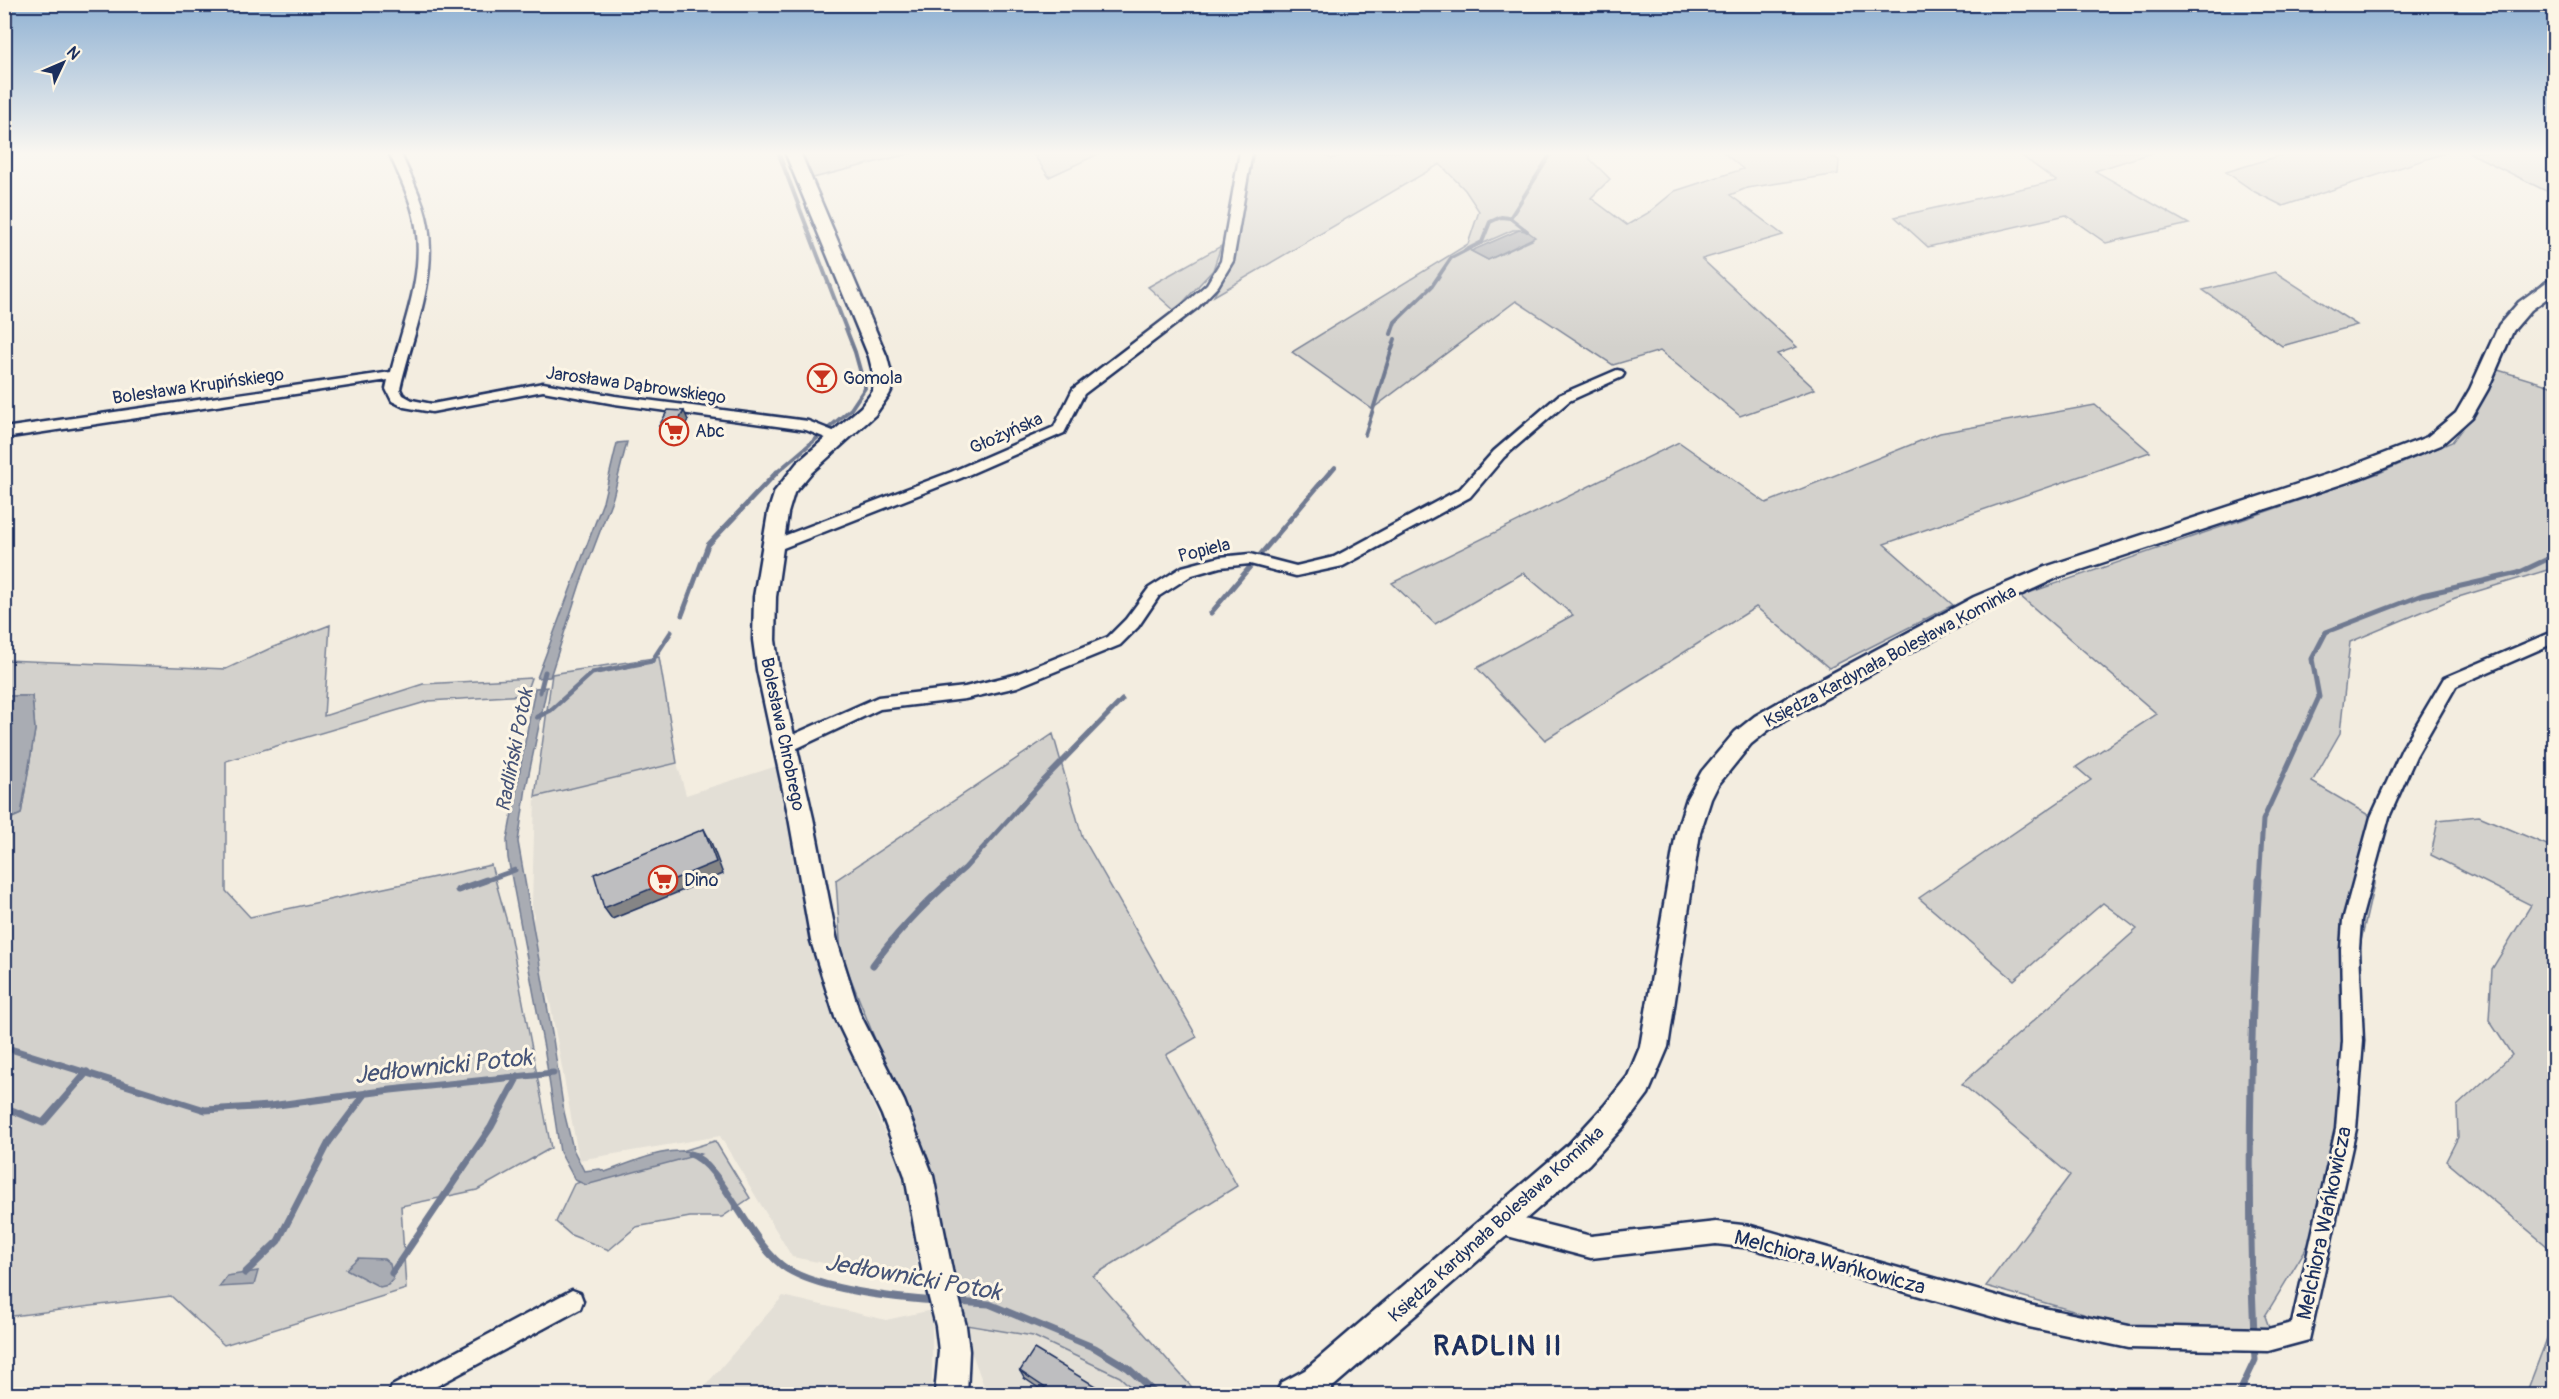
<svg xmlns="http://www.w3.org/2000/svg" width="2559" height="1399" font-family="Pangolin,sans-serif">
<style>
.built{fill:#e3dfd6}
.green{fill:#d3d1cc;stroke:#778095;stroke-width:1.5;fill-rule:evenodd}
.water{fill:#a9acb3;stroke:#707a91;stroke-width:1.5}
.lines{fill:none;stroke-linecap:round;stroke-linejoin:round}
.stream-far2{stroke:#707a91;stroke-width:4}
.stream-far1{stroke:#707a91;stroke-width:5}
.stream{stroke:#707a91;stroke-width:7}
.street-casing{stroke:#1b2f5e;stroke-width:5}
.secondary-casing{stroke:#1b2f5e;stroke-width:5}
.street{fill:#fcf5e5;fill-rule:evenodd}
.secondary{fill:#fcf5e5;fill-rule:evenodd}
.wall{fill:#a3a3a5;stroke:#1b2f5e;stroke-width:1.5}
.shaded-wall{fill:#858586;stroke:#1b2f5e;stroke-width:1.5}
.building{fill:#bebec0;stroke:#1b2f5e;stroke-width:1.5}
.labels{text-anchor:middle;stroke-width:6;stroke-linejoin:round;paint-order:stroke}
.poi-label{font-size:18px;fill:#1b2f5e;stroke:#fcf5e5;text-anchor:start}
.street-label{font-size:18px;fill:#1b2f5e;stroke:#fcf5e5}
.water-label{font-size:20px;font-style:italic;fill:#465478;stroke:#fcf5e5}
.near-street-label{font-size:21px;fill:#1b2f5e;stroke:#fcf5e5}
.near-water-label{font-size:24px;font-style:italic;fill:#465478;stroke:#fcf5e5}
.near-district-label{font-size:28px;font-weight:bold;letter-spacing:1.5px;fill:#1b2f5e;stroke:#fcf5e5}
</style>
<rect width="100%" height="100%" fill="#f3ede0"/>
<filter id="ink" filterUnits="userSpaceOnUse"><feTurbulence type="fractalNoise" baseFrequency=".0167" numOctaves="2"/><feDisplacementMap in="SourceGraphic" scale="12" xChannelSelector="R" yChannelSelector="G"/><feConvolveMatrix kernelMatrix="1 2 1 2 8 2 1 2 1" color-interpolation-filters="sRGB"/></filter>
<g filter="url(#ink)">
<path class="built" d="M 677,763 L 686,795 L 777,766 L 816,967 L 911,1196 L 918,1281 L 792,1257 L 720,1136 L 579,1160 L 550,1002 L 529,944 L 534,916 L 532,905 L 535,797 Z
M 783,1296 L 886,1320 L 932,1310 L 932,1394 L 698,1394 Z
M 961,1324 L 1033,1336 L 1120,1377 L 1138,1394 L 987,1394 Z"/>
<path class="green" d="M 801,152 L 916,152 L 813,178 Z
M 1032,152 L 1103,152 L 1049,177 Z
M 1251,152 L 1320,152 L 1332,159 L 1351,152 L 1588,152 L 1590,159 L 1610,179 L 1591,198 L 1627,225 L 1648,213 L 1675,191 L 1743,169 L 1723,152 L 1823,152 L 1839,160 L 1838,174 L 1747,188 L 1730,195 L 1783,235 L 1702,259 L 1797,347 L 1777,354 L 1815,389 L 1740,416 L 1660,351 L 1613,365 L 1516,301 L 1372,409 L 1292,352 L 1468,244 L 1479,211 L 1465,190 L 1440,164 L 1214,296 L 1234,257 ZM 1513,230 L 1519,230 L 1532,240 L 1488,260 L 1471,251 L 1470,249 Z
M 2034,152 L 2154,152 L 2095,171 L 2189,224 L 2106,243 L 2066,215 L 1928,247 L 1895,217 L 2056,181 L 2022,156 Z
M 2292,152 L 2448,152 L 2283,206 L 2255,192 L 2226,172 Z
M 2468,152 L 2554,152 L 2554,194 L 2542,189 Z
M 1221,246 L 1213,270 L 1175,311 L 1148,287 Z
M 2275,272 L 2357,325 L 2282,346 L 2203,290 Z
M 2498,370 L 2554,387 L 2554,568 L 2455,598 L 2350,642 L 2340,733 L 2312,782 L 2370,816 L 2374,884 L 2358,954 L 2362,1058 L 2344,1186 L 2265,1316 L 2270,1330 L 2087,1323 L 2084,1314 L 1986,1286 L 2070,1175 L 1962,1084 L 2137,929 L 2103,903 L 2014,980 L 1919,898 L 2091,780 L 2076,767 L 2157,714 L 2020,596 L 2379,473 L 2452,442 L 2482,402 Z
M 2095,405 L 2150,452 L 1884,544 L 1953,605 L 1829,668 L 1756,607 L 1545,740 L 1477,668 L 1573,615 L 1523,573 L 1435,624 L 1392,583 L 1679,442 L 1766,503 L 1940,433 Z
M 330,625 L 324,716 L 423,684 L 531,678 L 525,695 L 429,701 L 226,761 L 226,891 L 250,917 L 491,865 L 509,929 L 551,1148 L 477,1190 L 401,1206 L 406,1289 L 224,1345 L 171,1296 L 5,1317 L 5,821 L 21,814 L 35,730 L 32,696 L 5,696 L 5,660 L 226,669 L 271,648 Z
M 659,657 L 677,763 L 535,797 L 552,674 Z
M 1053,734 L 1082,836 L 1197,1037 L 1166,1055 L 1237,1186 L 1093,1276 L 1198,1394 L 1138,1394 L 1120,1377 L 1033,1336 L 961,1324 L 946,1234 L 935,1190 L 841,954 L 836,880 Z
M 2479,816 L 2554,848 L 2554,1252 L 2446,1161 L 2458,1137 L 2457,1106 L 2512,1055 L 2489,1020 L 2492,969 L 2531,905 L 2431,855 L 2438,820 Z
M 715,1141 L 750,1198 L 722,1217 L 690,1217 L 636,1227 L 609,1250 L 571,1235 L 556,1222 L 574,1184 Z
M 2554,1320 L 2554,1394 L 2526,1394 Z"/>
<path class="water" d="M 1519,230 L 1527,231 L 1535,237 L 1488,260 L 1471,251 Z
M 627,442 L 613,497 L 580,584 L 550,677 L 537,678 L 603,502 L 617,443 Z
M 547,687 L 526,788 L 518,842 L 553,1039 L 564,1112 L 573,1149 L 584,1171 L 600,1169 L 605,1172 C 637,1161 667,1144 701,1154 L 586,1185 L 575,1180 L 560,1152 L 545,1053 L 508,858 L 507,840 L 535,688 Z
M 5,696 L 32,696 L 35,730 L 21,814 L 5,821 Z
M 358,1258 L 384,1259 L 390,1264 L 393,1279 L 388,1285 L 380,1287 L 346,1269 Z
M 258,1271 L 254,1285 L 219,1287 L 227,1276 Z"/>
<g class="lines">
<path class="stream-far2" d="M 1510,218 L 1527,231
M 1391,334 L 1395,322 L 1432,286 L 1451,258 L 1482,242 L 1490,222 L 1501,217 L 1510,218 L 1552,152
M 1365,435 L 1395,339
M 775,474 L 851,409 L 865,388 L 855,352 L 778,152
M 1329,474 L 1335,467"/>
<path class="stream-far1" d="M 1211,613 L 1330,472
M 682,615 L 708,545 L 777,472
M 540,692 L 545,672
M 537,717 L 551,710 L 592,673 L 652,661 L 671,632
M 482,882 L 515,870
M 949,882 L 965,868 L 1042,782 L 1122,700
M 2259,882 L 2263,820 L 2319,697 L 2312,659 L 2326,632 L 2422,595 L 2518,573 L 2554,556"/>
<path class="stream" d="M 458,890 L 486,880
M 873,965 C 896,933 922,906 951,880
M 4,1047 L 205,1110 L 270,1106 L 391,1090 L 553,1073
M 4,1107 L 43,1123 L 87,1072
M 690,1154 C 721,1163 751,1247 787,1269 C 822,1290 895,1298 936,1301
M 245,1273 L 278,1241 L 329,1142 L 366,1093
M 392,1273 L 491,1127 L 518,1076
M 955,1302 L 989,1304 L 1095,1348 L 1128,1368 L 1156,1394
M 2254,1335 C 2247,1183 2250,1032 2259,880
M 2239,1394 L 2255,1360 L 2254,1344"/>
<g class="street-casing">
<path id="street" d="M 389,152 L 400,152 C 410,176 424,200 428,226 C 437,281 412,336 400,389 L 403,395 L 412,400 L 432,404 L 543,383 L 615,396 L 808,421 L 843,435 L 845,438 L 843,441 L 833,441 L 806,430 L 615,404 L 543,391 L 432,412 L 404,407 L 392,401 L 386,389 L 388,380 L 4,438 L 4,428 L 391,372 C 403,324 424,277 416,226 C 412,201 399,176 389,152 Z
M 1240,152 L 1252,152 L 1233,261 L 1218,286 L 1197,308 L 1084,394 L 1064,433 L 961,478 L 778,550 L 768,550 L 765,546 L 768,542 L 951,472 L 1054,427 L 1073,389 L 1187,302 L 1207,284 L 1221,261 Z
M 1617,370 L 1622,371 L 1624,374 L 1622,377 L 1569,401 L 1504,457 L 1470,497 L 1343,566 L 1296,576 L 1250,564 L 1220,567 L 1192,575 L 1159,596 L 1138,627 L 1120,645 L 1017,687 L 965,699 L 880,709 L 791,751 L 785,753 L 779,751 L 777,746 L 779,741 L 878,697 L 965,687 L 1014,675 L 1108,637 L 1126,619 L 1149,588 L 1182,567 L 1220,557 L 1250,554 L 1296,566 L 1334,557 L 1460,489 L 1494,451 L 1559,395 Z
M 2554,631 L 2554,643 L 2456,686 L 2416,756 L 2389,817 L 2361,920 L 2359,949 L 2363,1041 L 2356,1129 L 2309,1340 L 2268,1351 L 2129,1348 L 2029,1327 L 1751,1248 L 1716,1244 L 1591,1258 L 1492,1232 L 1489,1224 L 1492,1216 L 1500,1213 L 1591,1236 L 1716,1222 L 1751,1226 L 2029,1305 L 2129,1326 L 2268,1329 L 2292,1323 L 2336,1129 L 2343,1041 L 2341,949 L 2343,920 L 2371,817 L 2402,749 L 2444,678 Z
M 572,1290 L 580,1293 L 583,1301 L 580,1309 L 422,1394 L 389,1394 L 392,1386 Z"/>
</g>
<g class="secondary-casing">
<path id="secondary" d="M 785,152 L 800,152 L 887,357 L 892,377 L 891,391 L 889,395 L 875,415 L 811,473 L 794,493 L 788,513 L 776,597 L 775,640 L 779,670 L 813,818 L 837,941 L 860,1014 L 904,1101 L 933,1176 L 952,1270 L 966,1326 L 969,1351 L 967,1394 L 935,1394 L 939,1351 L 936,1326 L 922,1270 L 905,1176 L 882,1115 L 835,1017 L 811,941 L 789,818 L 757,670 L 753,640 L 754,597 L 768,513 L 775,491 L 797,463 L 861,407 L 873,391 L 874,377 L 869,357 Z
M 2554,280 L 2554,293 L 2531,310 L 2513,331 L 2488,389 L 2472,417 L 2441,445 L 2360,478 L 2059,577 L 1990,609 L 1771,728 L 1751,744 L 1718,785 L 1711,799 L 1700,833 L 1668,1047 L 1648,1094 L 1624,1126 L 1589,1164 L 1327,1392 L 1323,1394 L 1276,1394 L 1281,1383 L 1305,1370 L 1569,1144 L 1604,1106 L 1628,1076 L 1640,1047 L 1676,833 L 1687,798 L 1702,771 L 1735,732 L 1755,716 L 1788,697 L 1974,597 L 2045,567 L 2346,468 L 2427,437 L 2456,413 L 2470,389 L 2499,325 L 2519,302 L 2548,281 Z"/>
</g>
<use href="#street" class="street"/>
<use href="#secondary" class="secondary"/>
</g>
<path class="wall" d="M 688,420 L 679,436 L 663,435 L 659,426 Z
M 1020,1371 L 1110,1395 L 1049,1395 L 1024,1378 Z"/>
<path class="shaded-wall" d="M 684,411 L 688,420 L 679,436 L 675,426 Z
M 704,829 L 711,842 L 723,874 L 612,919 L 604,908 Z"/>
<path class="building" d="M 668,410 L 684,411 L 675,426 L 659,426 Z
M 704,829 L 716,862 L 604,908 L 594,874 Z
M 1034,1349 L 1110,1395 L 1056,1395 L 1020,1371 Z"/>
</g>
<linearGradient id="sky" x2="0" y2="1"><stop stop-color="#8fb1d3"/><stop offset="0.44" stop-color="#faf7f1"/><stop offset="1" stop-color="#faf7f1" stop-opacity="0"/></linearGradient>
<rect width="2559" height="348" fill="url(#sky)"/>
<defs>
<g id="bar-ring" transform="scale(1.5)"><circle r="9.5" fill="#fcf5e5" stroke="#c8321e" stroke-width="1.5"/><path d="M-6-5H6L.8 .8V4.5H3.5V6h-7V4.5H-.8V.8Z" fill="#c8321e"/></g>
<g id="supermarket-ring" transform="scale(1.5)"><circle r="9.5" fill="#fcf5e5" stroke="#c8321e" stroke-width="1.5"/><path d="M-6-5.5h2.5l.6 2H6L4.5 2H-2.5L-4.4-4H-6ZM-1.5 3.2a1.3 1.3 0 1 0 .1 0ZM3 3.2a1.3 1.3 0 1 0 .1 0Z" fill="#c8321e"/></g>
</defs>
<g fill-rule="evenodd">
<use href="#bar-ring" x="822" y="378"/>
<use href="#supermarket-ring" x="674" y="431"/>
<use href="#supermarket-ring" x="663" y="880"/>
</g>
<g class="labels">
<g class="poi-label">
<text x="843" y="384">Gomola</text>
<text x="695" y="437">Abc</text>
<text x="684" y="886">Dino</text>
</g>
<g class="street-label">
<text transform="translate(636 385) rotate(8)" y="6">Jarosława Dąbrowskiego</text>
<text transform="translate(198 386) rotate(-8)" y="6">Bolesława Krupińskiego</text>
<text transform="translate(1006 433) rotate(-24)" y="6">Głożyńska</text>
<text transform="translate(1204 550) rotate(-14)" y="6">Popiela</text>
<text transform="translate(1890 656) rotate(-28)" y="6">Księdza Kardynała Bolesława Kominka</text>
<text transform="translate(783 734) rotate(78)" y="6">Bolesława Chrobrego</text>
<text transform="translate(1496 1224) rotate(-42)" y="6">Księdza Kardynała Bolesława Kominka</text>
</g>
<g class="water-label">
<text transform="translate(514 750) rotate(-79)" y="7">Radliński Potok</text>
</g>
<g class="near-street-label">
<text transform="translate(2324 1223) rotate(-78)" y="7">Melchiora Wańkowicza</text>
<text transform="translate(1830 1262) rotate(15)" y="7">Melchiora Wańkowicza</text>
</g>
<g class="near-water-label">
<text transform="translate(443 1066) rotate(-6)" y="8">Jedłownicki Potok</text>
<text transform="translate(913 1277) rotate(10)" y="8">Jedłownicki Potok</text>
</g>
<g class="near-district-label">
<text x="1498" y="1355">RADLIN II</text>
</g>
</g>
<rect width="2559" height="1399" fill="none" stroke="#fcf5e5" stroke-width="24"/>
<rect x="12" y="12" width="2535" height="1375" fill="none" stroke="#1b2f5e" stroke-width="2" filter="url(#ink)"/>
<g transform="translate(63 63) rotate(46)" stroke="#fcf5e5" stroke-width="4.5" paint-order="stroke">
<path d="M0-4.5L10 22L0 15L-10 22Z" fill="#1b2f5e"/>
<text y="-9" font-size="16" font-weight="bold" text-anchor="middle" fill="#1b2f5e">N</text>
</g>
</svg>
